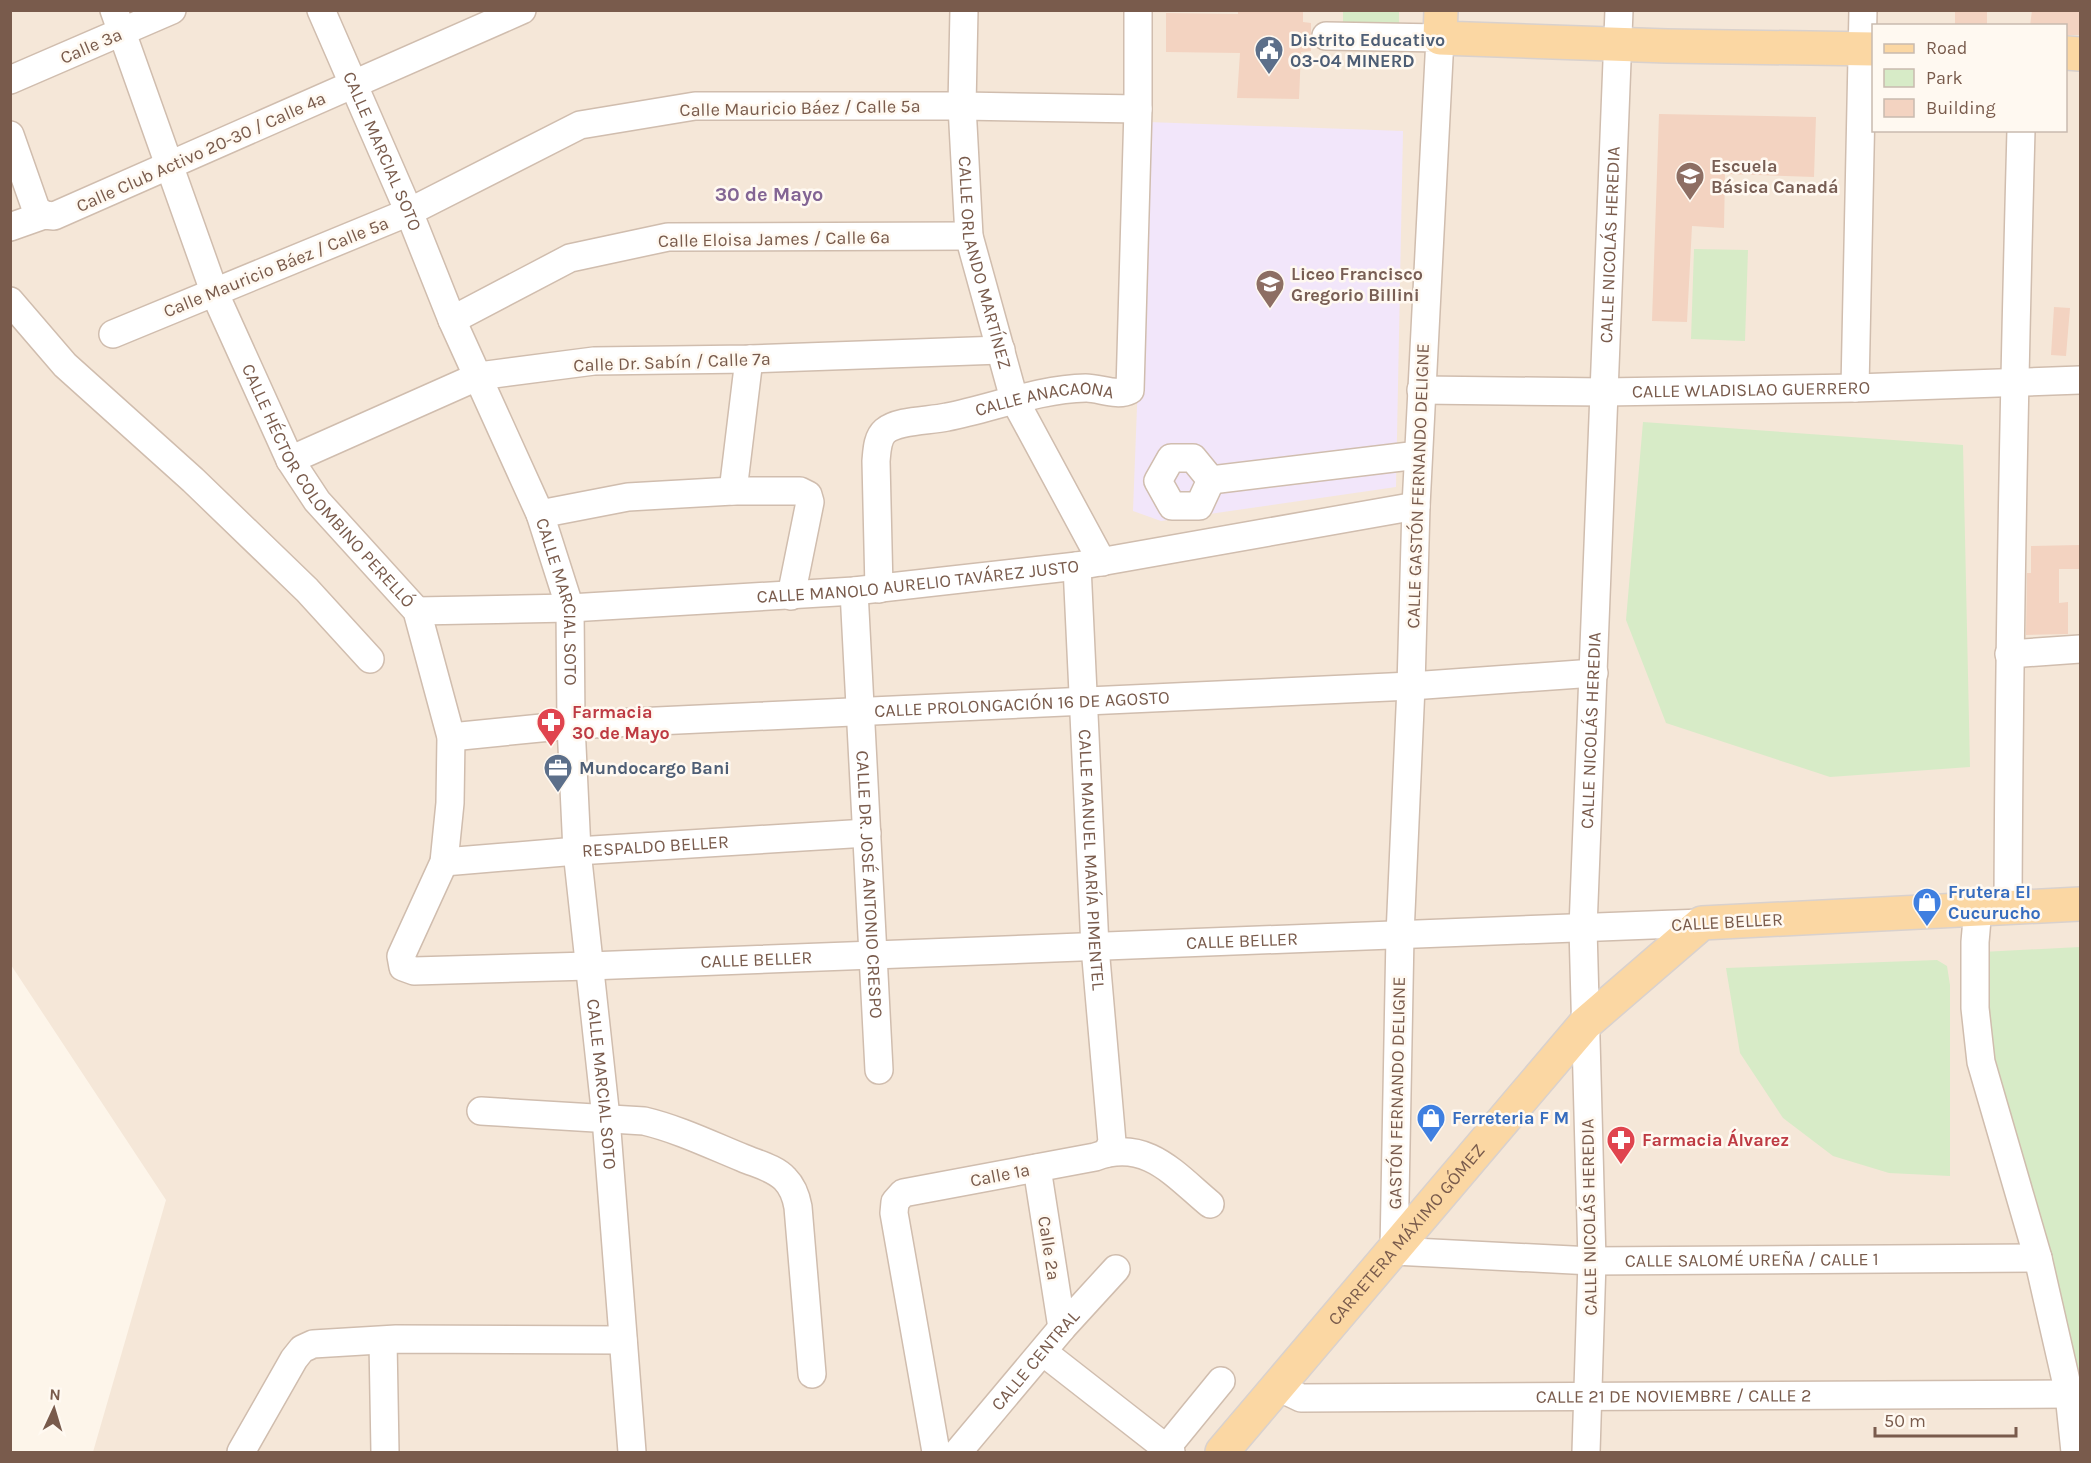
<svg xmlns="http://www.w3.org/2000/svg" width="2091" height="1463" font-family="Karla,sans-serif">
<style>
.residential{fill:#f5e7d8;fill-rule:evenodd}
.education{fill:#f2e6fa}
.green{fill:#d7ebc7}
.building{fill:#f3d3c1}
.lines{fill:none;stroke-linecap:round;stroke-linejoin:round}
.minor-casing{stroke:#d0bdae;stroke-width:30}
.major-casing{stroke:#d9d1cd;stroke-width:36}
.minor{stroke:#fff;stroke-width:27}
.major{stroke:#fbd7a3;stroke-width:33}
.labels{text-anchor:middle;stroke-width:5;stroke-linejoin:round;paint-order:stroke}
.service-label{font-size:18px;font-weight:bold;fill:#4e5e75;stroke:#fff9f1;text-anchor:start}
.street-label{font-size:18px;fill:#795b4c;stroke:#fff9f1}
.education-label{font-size:18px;font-weight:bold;fill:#785e54;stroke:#fff9f1;text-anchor:start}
.health-label{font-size:18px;font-weight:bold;fill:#be3a42;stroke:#fff9f1;text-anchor:start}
.shop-label{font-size:18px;font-weight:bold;fill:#366cbe;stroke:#fff9f1;text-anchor:start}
.neighbourhood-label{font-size:20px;font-weight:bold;fill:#836594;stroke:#fff9f1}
</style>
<rect width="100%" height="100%" fill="#fdf5ea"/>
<path class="residential" d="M 10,11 L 2080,11 L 2080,1452 L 93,1452 L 166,1200 L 11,965 ZM 1874,26 L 2066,26 L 2066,130 L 1874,130 Z"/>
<path class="education" d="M 1148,122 L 1403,131 L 1396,487 L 1161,521 L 1133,511 Z"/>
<path class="green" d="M 1343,11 L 1399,11 L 1399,25 L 1343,24 Z
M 1694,249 L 1748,250 L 1745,341 L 1691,339 Z
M 1643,422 L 1963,445 L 1970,767 L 1830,777 L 1666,723 L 1626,620 Z
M 2080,947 L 2080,1392 L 1994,1077 L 1982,952 Z
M 1937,960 L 1947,966 L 1950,985 L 1950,1176 L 1889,1173 L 1833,1156 L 1783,1118 L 1740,1053 L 1726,968 Z"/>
<path class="building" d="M 1238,10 L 1303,10 L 1303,22 L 1311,23 L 1311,51 L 1301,52 L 1299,99 L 1237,98 L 1240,53 L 1166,52 L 1166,13 L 1238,14 Z
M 1955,10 L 1987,10 L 1987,26 L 1955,26 Z
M 2032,10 L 2080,10 L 2080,35 L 2066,35 L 2066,26 L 2030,26 Z
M 1659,114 L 1816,117 L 1814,177 L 1725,174 L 1724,228 L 1692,226 L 1687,322 L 1652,321 Z
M 2054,307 L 2070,308 L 2066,356 L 2051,355 Z
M 2080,545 L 2080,569 L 2059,569 L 2059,603 L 2068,602 L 2068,634 L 2026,635 L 2027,573 L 2031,573 L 2031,546 Z"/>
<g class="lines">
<g class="minor-casing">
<g id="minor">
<path id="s1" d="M 114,10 L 215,294 L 290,460 L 317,501 L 417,611 L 451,737 L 450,803 L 444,862 L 401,956 L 403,967 L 414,971 L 589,966 L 1702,923"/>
<path id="s2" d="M 321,10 L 409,212 L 452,320 L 540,514 L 570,608 L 571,725 L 577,851 L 606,1118 L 632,1452"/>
<path id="s3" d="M 964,10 L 962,106 L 969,236 L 1014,399 L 1102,562"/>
<path id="s4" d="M 1326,36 L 1440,38 L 1416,506 L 1411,686 L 1400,935 L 1394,1251 L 1592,1261 L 2038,1258"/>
<path d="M 10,80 L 172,10"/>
<path d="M 10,135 L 36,209 L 44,215"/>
<path d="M 10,227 L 44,215 L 54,216 L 522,10"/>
<path d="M 10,301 L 65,365 L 193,480 L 307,590 L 370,659"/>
<path d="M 452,320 L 570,258 L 668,237 L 969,236"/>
<path d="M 113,334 L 409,212 L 580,125 L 695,106 L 962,106 L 1138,109"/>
<path d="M 1855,388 L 1863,10"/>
<path id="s5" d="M 1421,390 L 1604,392 L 1855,388 L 2080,380"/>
<path d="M 1171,458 L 1193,458 L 1211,480 L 1199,506 L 1172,506 L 1158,481 Z"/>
<path d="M 290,460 L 479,376 L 594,361 L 749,359 L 1001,350"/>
<path d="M 1211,480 L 1418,455"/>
<path d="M 733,491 L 749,359"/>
<path d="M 540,514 L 628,497 L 733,491 L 800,491 L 808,495 L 810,502 L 791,596"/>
<path id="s6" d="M 1077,566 L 1095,947 L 1112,1142 L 1107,1153"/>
<path id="s7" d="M 879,589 L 876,461 C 877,451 877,438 885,431 C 898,420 930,421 947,417 C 993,408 1038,389 1086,388 C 1100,388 1117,397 1130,390 L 1138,109 L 1138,10"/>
<path id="s8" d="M 854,591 L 879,1070"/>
<path id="s9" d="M 417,611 L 570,608 L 854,591 L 1077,566 L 1416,506"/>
<path d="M 2009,654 L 2080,649"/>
<path id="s10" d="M 451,737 L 571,725 L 1411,686 L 1594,673"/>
<path id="s11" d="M 444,862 L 577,851 L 867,833"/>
<path d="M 2008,906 C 2009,647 2014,389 2021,130"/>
<path d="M 1978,908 L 1975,942 L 1975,1008 L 1981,1062 L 2038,1258 L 2069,1394 L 2075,1452"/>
<path d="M 481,1111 L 644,1121 C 678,1129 711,1145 743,1158 C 757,1164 775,1168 785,1179 C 793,1187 796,1196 798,1207 L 812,1374"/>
<path d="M 1037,1168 L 1062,1328"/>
<path d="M 383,1341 L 385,1452"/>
<path d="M 1043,1352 L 1171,1452"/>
<path id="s12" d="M 1278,1387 L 1301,1398 L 2069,1394"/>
<path d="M 241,1452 L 294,1359 L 302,1349 L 313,1344 L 396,1339 L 623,1340"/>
<path d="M 936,1452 L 894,1213 L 895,1202 L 903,1193 L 1095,1157 C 1146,1138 1174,1174 1210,1204"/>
<path id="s13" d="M 958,1452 L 1062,1328 L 1116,1269"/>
<path d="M 1163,1452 L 1221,1381"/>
<path id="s14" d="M 1586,1452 L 1592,1261 L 1583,928 L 1619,10"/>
</g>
</g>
<g class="major-casing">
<g id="major">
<path d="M 1441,10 L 1440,38 L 1667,46 L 1874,49"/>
<path d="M 2066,53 L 2080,54"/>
<path id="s15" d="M 1222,1452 L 1585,1024 L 1702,923 L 2080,904"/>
</g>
</g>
<use href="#minor" class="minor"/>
<use href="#major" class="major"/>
</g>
<defs>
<g id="civic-pin" transform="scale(1.5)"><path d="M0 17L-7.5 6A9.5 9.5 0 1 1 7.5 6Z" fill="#5c6f8a" stroke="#fff9f1"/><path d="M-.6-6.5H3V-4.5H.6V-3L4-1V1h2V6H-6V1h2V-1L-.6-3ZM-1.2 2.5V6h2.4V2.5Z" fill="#fff"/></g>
<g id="school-pin" transform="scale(1.5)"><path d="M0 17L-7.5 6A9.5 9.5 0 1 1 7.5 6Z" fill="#8d6e63" stroke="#fff9f1"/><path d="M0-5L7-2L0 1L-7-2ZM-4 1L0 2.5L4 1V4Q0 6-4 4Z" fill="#fff"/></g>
<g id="pharmacy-pin" transform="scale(1.5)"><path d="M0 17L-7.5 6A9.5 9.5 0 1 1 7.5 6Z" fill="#e0444e" stroke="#fff9f1"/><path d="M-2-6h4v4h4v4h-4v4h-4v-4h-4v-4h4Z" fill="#fff"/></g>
<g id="office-pin" transform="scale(1.5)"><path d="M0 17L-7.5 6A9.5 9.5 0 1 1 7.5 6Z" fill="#5c6f8a" stroke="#fff9f1"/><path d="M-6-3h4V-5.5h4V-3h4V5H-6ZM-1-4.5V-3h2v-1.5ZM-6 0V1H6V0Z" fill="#fff"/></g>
<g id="shop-pin" transform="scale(1.5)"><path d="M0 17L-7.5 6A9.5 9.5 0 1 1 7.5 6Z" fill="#3f7fe0" stroke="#fff9f1"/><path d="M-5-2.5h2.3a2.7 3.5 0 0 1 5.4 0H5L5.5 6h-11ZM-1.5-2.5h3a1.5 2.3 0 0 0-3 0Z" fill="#fff"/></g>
</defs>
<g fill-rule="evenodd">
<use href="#civic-pin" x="1269" y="50"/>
<use href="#school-pin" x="1690" y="176"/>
<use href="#school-pin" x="1270" y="284"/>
<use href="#pharmacy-pin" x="551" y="722"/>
<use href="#office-pin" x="558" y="768"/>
<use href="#shop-pin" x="1927" y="902"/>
<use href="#shop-pin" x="1431" y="1118"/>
<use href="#pharmacy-pin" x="1621" y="1140"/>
</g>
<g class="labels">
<g class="service-label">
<text x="1290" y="46">Distrito Educativo<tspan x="1290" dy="21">03-04 MINERD</tspan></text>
<text x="579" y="774">Mundocargo Bani</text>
</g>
<g class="street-label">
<text transform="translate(91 46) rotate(-23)" y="6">Calle 3ª</text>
<text transform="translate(800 108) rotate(-1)" y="6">Calle Mauricio Báez / Calle 5ª</text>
<text dy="6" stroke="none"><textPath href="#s2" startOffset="154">CALLE MARCIAL SOTO</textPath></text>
<text transform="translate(201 152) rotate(-24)" y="6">Calle Club Activo 20-30 / Calle 4ª</text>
<text transform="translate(774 239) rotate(-1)" y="6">Calle Eloisa James / Calle 6ª</text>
<text dy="6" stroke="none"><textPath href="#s14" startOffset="1208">CALLE NICOLÁS HEREDIA</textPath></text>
<text dy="6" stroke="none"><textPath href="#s3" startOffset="255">CALLE ORLANDO MARTÍNEZ</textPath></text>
<text transform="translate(276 267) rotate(-22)" y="6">Calle Mauricio Báez / Calle 5ª</text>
<text transform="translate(672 362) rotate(-2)" y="6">Calle Dr. Sabín / Calle 7ª</text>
<text dy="6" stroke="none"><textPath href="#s5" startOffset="330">CALLE WLADISLAO GUERRERO</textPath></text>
<text dy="6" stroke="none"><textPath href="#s7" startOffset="324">CALLE ANACAONA</textPath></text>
<text dy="6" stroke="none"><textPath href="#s1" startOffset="526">CALLE HÉCTOR COLOMBINO PERELLÓ</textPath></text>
<text transform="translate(1418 486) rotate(-88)" y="6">CALLE GASTÓN FERNANDO DELIGNE</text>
<text dy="6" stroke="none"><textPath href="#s9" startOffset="502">CALLE MANOLO AURELIO TAVÁREZ JUSTO</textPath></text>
<text dy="6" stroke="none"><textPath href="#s2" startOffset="640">CALLE MARCIAL SOTO</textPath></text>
<text dy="6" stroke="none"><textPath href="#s10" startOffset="572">CALLE PROLONGACIÓN 16 DE AGOSTO</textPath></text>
<text dy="6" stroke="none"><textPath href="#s14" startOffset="722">CALLE NICOLÁS HEREDIA</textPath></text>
<text dy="6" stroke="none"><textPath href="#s11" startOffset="212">RESPALDO BELLER</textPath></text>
<text dy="6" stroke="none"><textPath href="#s6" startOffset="294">CALLE MANUEL MARÍA PIMENTEL</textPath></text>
<text dy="6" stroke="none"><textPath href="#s8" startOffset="294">CALLE DR. JOSÉ ANTONIO CRESPO</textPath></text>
<text transform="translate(1727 922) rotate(-3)" y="6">CALLE BELLER</text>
<text dy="6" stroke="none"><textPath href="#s1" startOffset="1892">CALLE BELLER</textPath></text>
<text dy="6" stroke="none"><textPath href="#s1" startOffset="1406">CALLE BELLER</textPath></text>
<text dy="6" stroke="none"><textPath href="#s2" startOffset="1126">CALLE MARCIAL SOTO</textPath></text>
<text transform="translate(1397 1093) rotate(-89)" y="6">GASTÓN FERNANDO DELIGNE</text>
<text transform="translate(1000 1175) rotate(-11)" y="6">Calle 1ª</text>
<text transform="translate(1589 1217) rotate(-91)" y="6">CALLE NICOLÁS HEREDIA</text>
<text dy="6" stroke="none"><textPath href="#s15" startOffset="285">CARRETERA MÁXIMO GÓMEZ</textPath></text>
<text transform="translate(1049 1248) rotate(81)" y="6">Calle 2ª</text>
<text dy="6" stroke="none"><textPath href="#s4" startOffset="1686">CALLE SALOMÉ UREÑA / CALLE 1</textPath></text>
<text dy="6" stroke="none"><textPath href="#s13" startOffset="120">CALLE CENTRAL</textPath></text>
<text dy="6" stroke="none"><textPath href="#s12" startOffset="398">CALLE 21 DE NOVIEMBRE / CALLE 2</textPath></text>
</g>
<g class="education-label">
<text x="1711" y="172">Escuela<tspan x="1711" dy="21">Básica Canadá</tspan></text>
<text x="1291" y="280">Liceo Francisco<tspan x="1291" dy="21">Gregorio Billini</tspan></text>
</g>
<g class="health-label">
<text x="572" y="718">Farmacia<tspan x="572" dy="21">30 de Mayo</tspan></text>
<text x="1642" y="1146">Farmacia Álvarez</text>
</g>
<g class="shop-label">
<text x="1948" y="898">Frutera El<tspan x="1948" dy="21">Cucurucho</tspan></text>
<text x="1452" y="1124">Ferreteria F M</text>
</g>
<g class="neighbourhood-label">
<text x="769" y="201">30 de Mayo</text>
</g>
</g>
<rect width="2091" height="1463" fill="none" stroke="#795b4c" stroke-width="24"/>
<rect x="1872" y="24" width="195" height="108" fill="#fff9f1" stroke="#c9baaf" stroke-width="1.5"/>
<rect x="1884" y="44" width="30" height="9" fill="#fbd7a3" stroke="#c9baaf" stroke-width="1.5"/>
<text x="1926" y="54" font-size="18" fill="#795b4c">Road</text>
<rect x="1884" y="69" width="30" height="18" fill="#d7ebc7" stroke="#c9baaf" stroke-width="1.5"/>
<text x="1926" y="84" font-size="18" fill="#795b4c">Park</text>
<rect x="1884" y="99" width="30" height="18" fill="#f3d3c1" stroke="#c9baaf" stroke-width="1.5"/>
<text x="1926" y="114" font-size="18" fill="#795b4c">Building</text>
<g transform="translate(54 1409) rotate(4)" stroke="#fff9f1" stroke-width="4.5" paint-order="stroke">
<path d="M0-4.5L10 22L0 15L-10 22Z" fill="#795b4c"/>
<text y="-9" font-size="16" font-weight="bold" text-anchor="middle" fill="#795b4c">N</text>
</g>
<path d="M1875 1427v9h141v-9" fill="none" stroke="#795b4c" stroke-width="3"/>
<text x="1884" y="1427" font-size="18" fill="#795b4c" stroke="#fff9f1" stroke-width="4.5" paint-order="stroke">50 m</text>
</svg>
